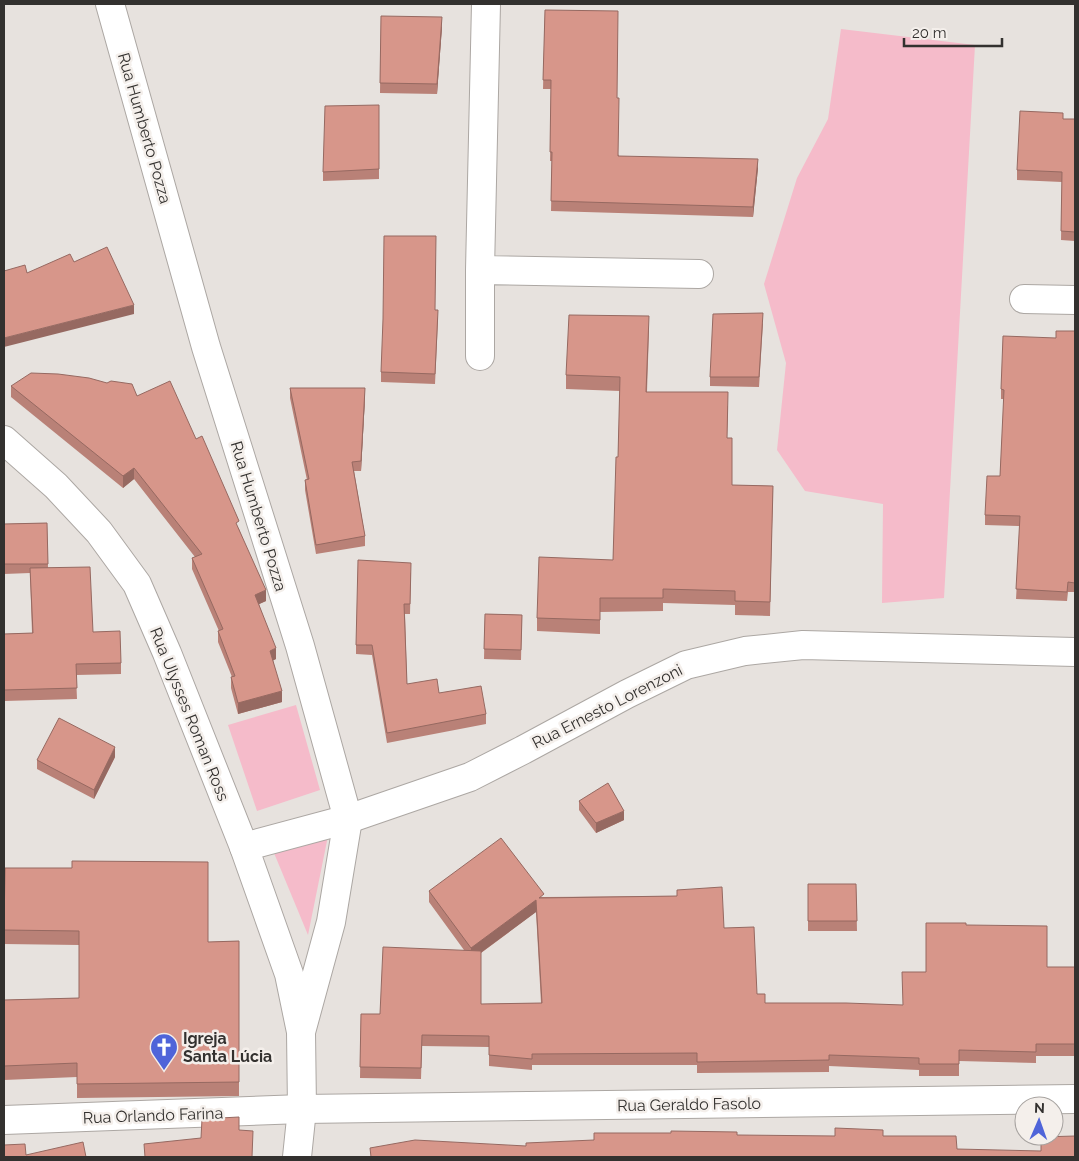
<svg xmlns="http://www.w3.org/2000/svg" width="1079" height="1161" font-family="Raleway,sans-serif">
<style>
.green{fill:#f5bbca}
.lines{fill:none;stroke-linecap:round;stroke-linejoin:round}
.minor-casing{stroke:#aca7a3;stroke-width:30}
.tertiary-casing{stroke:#aca7a3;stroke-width:30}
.minor{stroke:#fff;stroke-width:28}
.tertiary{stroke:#fff;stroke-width:28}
.wall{fill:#b98177;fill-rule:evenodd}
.shaded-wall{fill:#966961}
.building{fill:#d7968a;stroke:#966961}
.labels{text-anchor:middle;stroke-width:5;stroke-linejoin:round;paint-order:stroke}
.street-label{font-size:16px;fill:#33312f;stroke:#f4efeb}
.poi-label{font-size:16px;font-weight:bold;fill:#33312f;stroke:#f4efeb;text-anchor:start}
</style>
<rect width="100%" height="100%" fill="#e7e2de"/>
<path class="green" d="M 841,29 L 975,45 L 944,598 L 882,603 L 883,504 L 805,491 L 777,450 L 786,363 L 764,284 L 797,178 L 828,119 Z
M 296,705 L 320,790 L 257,811 L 228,725 Z
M 328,836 L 308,935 L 274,853 Z"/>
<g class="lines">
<g class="minor-casing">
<path id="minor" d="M 486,4 L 480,270 L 699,274
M 1024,299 L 1075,300
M 480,356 L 480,270
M 244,847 L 348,819 L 470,777 L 523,750 L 627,694 L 686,665 L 745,651 L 803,645 L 1075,652
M 4,1120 L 302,1109 L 1075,1099"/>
</g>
<g class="tertiary-casing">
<path id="tertiary" d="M 110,4 L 206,347 L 300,646 L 348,819 L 331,922 L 301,1032
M 4,440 L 56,486 L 99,532 L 137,584 L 167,653 L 244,847 L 289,974 L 301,1032 L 302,1109 L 297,1157"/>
</g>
<use href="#minor" class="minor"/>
<use href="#tertiary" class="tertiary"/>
</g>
<path class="wall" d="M 545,10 L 619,156 L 758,168 L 753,217 L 551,211 L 552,161 L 550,161 L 551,89 L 543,89 Z
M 381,16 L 442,27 L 437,94 L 380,93 Z
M 379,105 L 379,179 L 323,181 L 323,172 Z
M 1063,119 L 1075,119 L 1075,241 L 1061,240 L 1062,182 L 1017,180 L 1017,170 Z
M 435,310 L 438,319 L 435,384 L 381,382 L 381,372 Z
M 763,323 L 759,387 L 710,386 L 710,377 Z
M 649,330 L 647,392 L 728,406 L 727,438 L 732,485 L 773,486 L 770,616 L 735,615 L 735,605 L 663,603 L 663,611 L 600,612 L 600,634 L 537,631 L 537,618 L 613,560 L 618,457 L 620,391 L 566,389 L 566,375 Z
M 1075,331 L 1075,592 L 1068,592 L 1067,601 L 1016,599 L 1020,526 L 985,525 L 985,515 L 1000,476 L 1004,399 L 1001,399 L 1001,389 L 1056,338 Z
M 11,386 L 137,396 L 239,529 L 266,601 L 259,604 L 276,659 L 273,660 L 282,702 L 238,714 L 231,688 L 231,677 L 232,677 L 218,642 L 218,631 L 219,631 L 192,569 L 192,558 L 195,557 L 134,479 L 123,488 L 11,397 Z
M 290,388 L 365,398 L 361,471 L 354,471 L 365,536 L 365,546 L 316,554 L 305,490 L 305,480 L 307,480 L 290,398 Z
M 4,514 L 4,524 L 47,523 L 48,568 L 93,632 L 121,663 L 121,674 L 76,675 L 77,699 L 4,701 L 4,634 L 32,633 L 30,573 L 4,574 Z
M 411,572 L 410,614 L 405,614 L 407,684 L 439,693 L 486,714 L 486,724 L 387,743 L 372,655 L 356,654 L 356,645 Z
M 485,614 L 522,615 L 521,660 L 484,659 Z
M 115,757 L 94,799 L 37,769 L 37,760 Z
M 579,801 L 624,820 L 596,833 L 579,810 Z
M 5,868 L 208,942 L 239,941 L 239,1096 L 77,1098 L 77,1077 L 4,1080 L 4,1000 L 79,998 L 79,945 L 4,944 Z
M 808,884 L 856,884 L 857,931 L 808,931 Z
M 677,890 L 724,928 L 757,994 L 765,1003 L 903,1005 L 926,972 L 966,925 L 1047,967 L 1075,967 L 1075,1056 L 1036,1056 L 1036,1063 L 959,1061 L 959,1076 L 919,1076 L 919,1070 L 829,1066 L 829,1072 L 697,1073 L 697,1065 L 532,1065 L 532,1070 L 489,1066 L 489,1047 L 422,1046 L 421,1079 L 360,1078 L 361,1014 L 380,1014 L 464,950 L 429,902 L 429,891 L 544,897 L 677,896 ZM 536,912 L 541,1003 L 481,1004 L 481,953 Z"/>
<path class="shaded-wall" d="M 442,17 L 442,27 L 437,94 L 437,84 Z
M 758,159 L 758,168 L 753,217 L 753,207 Z
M 134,305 L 134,314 L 4,347 L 4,338 Z
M 365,388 L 365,398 L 361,471 L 361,461 Z
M 134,468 L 134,479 L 123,488 L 123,476 Z
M 266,590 L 266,601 L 255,606 L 255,595 Z
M 276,648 L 276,659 L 270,662 L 270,651 Z
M 282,691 L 282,702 L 238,714 L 238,703 Z
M 115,747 L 115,757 L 94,799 L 94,790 Z
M 624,811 L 624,820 L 596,833 L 596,823 Z
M 536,900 L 536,912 L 471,960 L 471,948 Z"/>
<path class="building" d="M 545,10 L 618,11 L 617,98 L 619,98 L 618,156 L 758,159 L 753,207 L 551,201 L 552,152 L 550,152 L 551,80 L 543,80 Z
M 381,16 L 442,17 L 437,84 L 380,83 Z
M 379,105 L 379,169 L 323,172 L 325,106 Z
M 1020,111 L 1063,113 L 1063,119 L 1075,119 L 1075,232 L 1061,231 L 1062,172 L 1017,170 Z
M 384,236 L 436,236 L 435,310 L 438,310 L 435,374 L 381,372 L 383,319 Z
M 107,247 L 134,305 L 4,338 L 4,271 L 25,265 L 27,273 L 70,254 L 74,262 Z
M 763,313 L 759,377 L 710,377 L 713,314 Z
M 569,315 L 649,316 L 646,392 L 728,392 L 727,438 L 732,438 L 732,485 L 773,486 L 770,602 L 735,601 L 735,591 L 663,589 L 663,598 L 600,598 L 600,620 L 537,618 L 539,557 L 613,560 L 616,457 L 618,457 L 620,377 L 566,375 Z
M 1056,331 L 1075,331 L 1075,583 L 1068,582 L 1067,592 L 1016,589 L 1020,516 L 985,515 L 987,476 L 1000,476 L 1004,390 L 1001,389 L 1003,336 L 1056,338 Z
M 31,373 L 58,374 L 89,378 L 107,383 L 111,381 L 132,384 L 137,396 L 170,381 L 196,439 L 202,436 L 239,521 L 236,523 L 266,590 L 255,595 L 276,648 L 270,651 L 282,691 L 238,703 L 231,677 L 235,676 L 218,631 L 223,629 L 192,558 L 202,554 L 134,468 L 123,476 L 11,386 Z
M 290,388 L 365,388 L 361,461 L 352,462 L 365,536 L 316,545 L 305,480 L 309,479 Z
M 4,514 L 4,524 L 47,523 L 48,564 L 4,564 Z
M 358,560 L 411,563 L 410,604 L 404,604 L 407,684 L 437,679 L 439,693 L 481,686 L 486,714 L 387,733 L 372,645 L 356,645 Z
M 90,567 L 93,632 L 120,631 L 121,663 L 76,664 L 77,688 L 4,690 L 4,634 L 33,633 L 30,568 Z
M 485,614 L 522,615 L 521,650 L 484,649 Z
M 59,718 L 115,747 L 94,790 L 37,760 Z
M 608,783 L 624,811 L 596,823 L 579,801 Z
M 501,838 L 544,894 L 539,898 L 677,896 L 677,890 L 722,887 L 724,928 L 754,927 L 757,994 L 765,994 L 765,1003 L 846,1003 L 903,1005 L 902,972 L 926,972 L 926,923 L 966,923 L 966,925 L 1047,926 L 1047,967 L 1075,967 L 1075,1044 L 1036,1044 L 1036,1052 L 959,1050 L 959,1064 L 919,1064 L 919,1058 L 829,1055 L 829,1060 L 697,1062 L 697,1053 L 532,1054 L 532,1059 L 489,1055 L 489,1036 L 422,1035 L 421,1068 L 360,1067 L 361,1014 L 380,1014 L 383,947 L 481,951 L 481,1004 L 542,1003 L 536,900 L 471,948 L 429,891 Z
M 72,861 L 208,862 L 208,942 L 239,941 L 239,1082 L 77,1084 L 77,1063 L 4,1066 L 4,1000 L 79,998 L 79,931 L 4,930 L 5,868 L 72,868 Z
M 808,884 L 856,884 L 857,921 L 808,921 Z
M 239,1117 L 239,1130 L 253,1131 L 252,1157 L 145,1157 L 144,1144 L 201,1138 L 202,1119 Z
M 835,1128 L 883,1130 L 883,1136 L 956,1136 L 957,1149 L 1041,1151 L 1041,1137 L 1075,1136 L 1075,1157 L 371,1157 L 370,1148 L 415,1140 L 526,1146 L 526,1143 L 594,1140 L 594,1133 L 671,1133 L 671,1131 L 737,1132 L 737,1135 L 835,1136 Z
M 83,1142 L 86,1157 L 4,1157 L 4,1145 L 25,1144 L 26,1155 Z"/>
<defs>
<g id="church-pin" transform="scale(1.4375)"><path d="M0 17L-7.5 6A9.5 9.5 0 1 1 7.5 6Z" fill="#4f64d9" stroke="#f4efeb"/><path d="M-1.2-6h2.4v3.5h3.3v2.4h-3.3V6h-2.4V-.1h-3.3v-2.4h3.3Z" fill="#fff"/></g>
</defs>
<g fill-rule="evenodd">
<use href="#church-pin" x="164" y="1047"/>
</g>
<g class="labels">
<g class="street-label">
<text transform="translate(145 128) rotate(74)" y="6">Rua Humberto Pozza</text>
<text transform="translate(259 516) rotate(73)" y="6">Rua Humberto Pozza</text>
<text transform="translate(607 706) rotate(-27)" y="6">Rua Ernesto Lorenzoni</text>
<text transform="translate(190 714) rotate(68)" y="6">Rua Ulysses Roman Ross</text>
<text transform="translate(689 1104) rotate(-1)" y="6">Rua Geraldo Fasolo</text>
<text transform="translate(153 1115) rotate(-2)" y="6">Rua Orlando Farina</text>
</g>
<g class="poi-label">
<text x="183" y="1044">Igreja<tspan x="183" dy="18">Santa Lúcia</tspan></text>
</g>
</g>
<rect width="1079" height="1161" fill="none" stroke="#33312f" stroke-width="10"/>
<g transform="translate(1039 1121) rotate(2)"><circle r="24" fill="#f4efeb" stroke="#a7a3a0"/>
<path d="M0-4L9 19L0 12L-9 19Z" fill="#4f64d9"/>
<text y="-8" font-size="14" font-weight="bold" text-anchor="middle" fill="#33312f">N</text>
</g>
<path d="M904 38v8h98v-8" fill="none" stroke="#33312f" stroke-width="2.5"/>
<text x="912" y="38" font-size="15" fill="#33312f" stroke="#f4efeb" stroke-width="4" paint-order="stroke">20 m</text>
</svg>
